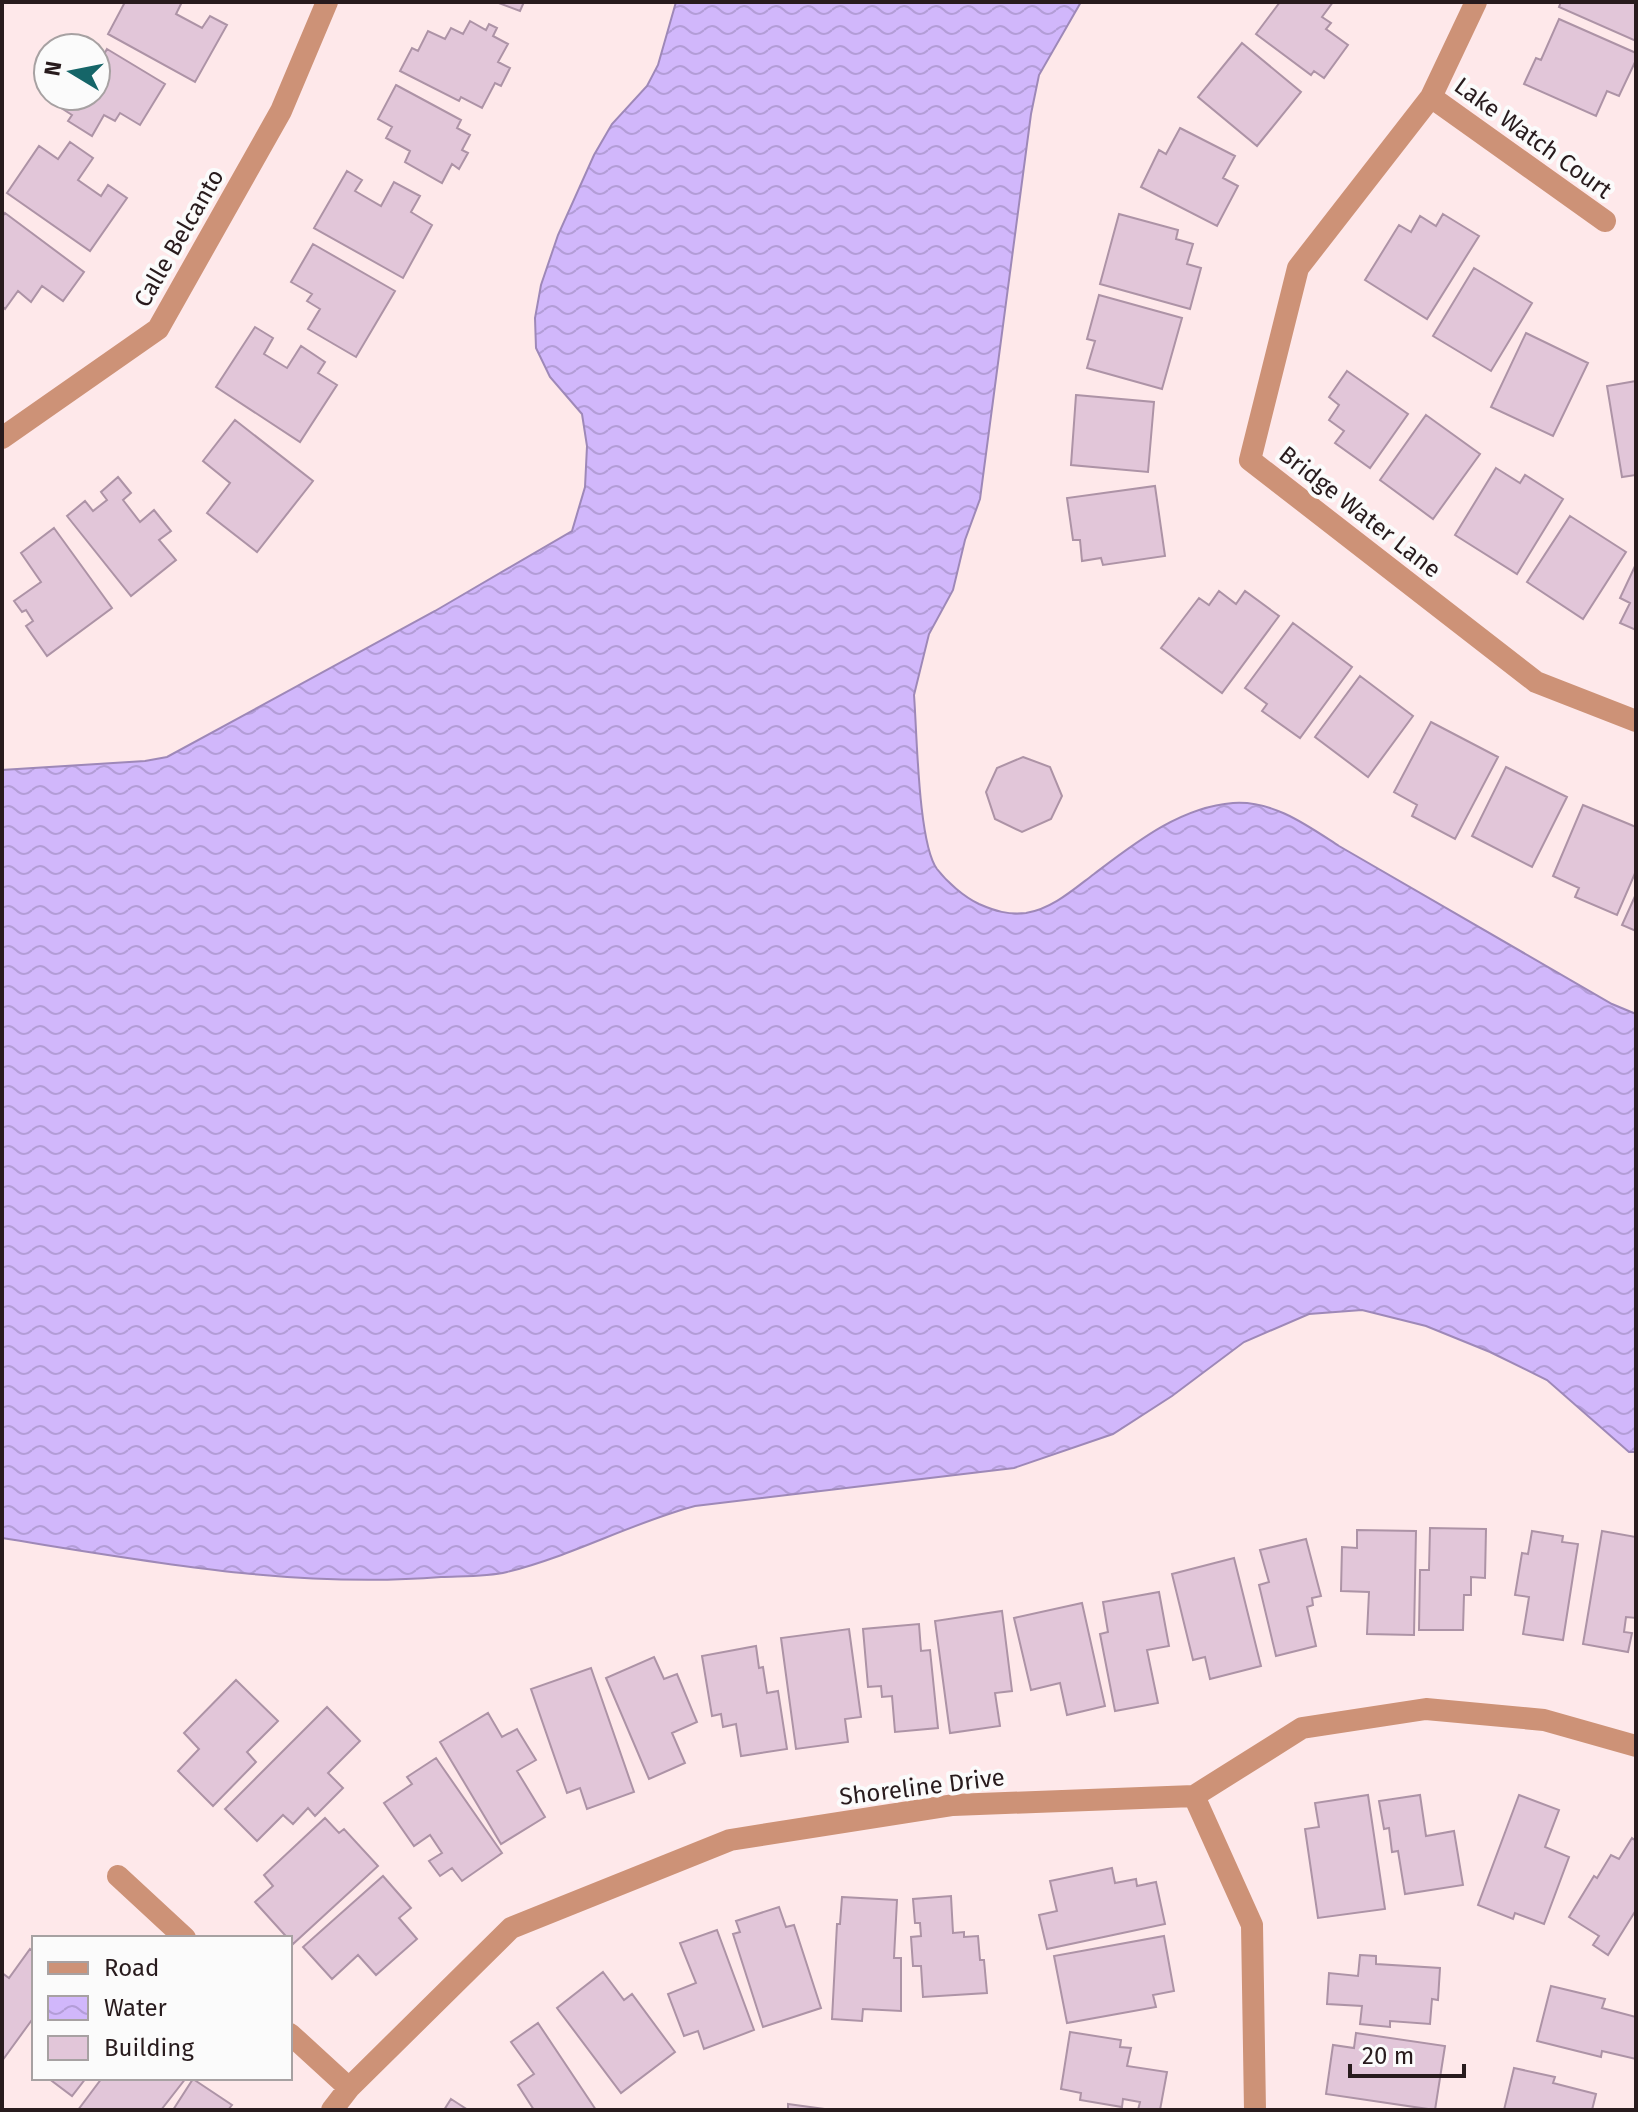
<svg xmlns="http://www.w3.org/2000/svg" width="1638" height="2112" font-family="'Fira Sans',sans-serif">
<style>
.water{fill:url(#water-waves);stroke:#9e88b8;stroke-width:2}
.building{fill:#e2c6d9;stroke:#ad93a6;stroke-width:2}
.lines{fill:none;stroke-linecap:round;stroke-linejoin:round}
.minor{stroke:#cd9277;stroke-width:22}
.labels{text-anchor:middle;stroke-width:8;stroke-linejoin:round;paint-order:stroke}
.street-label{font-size:24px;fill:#281b1d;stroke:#fbfbfb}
</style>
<defs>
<pattern id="water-waves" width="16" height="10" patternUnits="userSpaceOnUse" patternTransform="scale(2)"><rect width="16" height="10" fill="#d1b7fb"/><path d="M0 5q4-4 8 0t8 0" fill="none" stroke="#b39dd7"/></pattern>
</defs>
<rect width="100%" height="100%" fill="#fee8ea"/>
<path class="water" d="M 676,2 L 1081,2 L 1039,75 L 1031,114 L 980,499 L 965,540 L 953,590 L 929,634 L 914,695 C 917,732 918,843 937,869 C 947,882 964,897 979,904 C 995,911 1008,915 1026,913 C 1052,909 1074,889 1094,874 C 1135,843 1180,807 1233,803 C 1273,800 1308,826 1339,846 L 1612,1004 L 1636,1014 L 1636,1452 L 1629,1452 L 1547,1380 L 1490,1352 L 1426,1326 L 1362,1310 L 1309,1314 L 1244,1342 L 1172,1396 L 1113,1434 L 1014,1468 L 695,1506 C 631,1523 572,1556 507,1572 C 486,1577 462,1576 441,1577 C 294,1589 146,1561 2,1538 L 2,770 L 145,761 L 167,757 L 435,611 L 572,531 L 585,487 L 587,446 L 582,414 L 550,377 L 536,348 L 535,318 L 541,285 L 558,235 L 594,155 L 612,124 L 647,86 L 658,65 Z"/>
<path class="building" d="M 125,2 L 182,2 L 176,14 L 202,28 L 210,16 L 227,25 L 195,82 L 108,34 Z
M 496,2 L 524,2 L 520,11 Z
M 1280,2 L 1333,2 L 1322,17 L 1331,23 L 1326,29 L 1348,45 L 1324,78 L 1314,71 L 1311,75 L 1256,34 Z
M 1561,2 L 1636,2 L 1636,41 L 1559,7 Z
M 1559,19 L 1636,53 L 1636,60 L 1619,96 L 1607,91 L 1596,116 L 1524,84 L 1536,58 L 1541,60 Z
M 470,21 L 486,30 L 489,24 L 497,28 L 493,36 L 508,44 L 498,62 L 510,68 L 501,86 L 495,83 L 482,108 L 461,97 L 459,101 L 400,71 L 412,48 L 418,51 L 428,31 L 445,39 L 451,28 L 463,34 Z
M 1242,43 L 1301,92 L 1257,146 L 1198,97 Z
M 107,49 L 165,84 L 140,125 L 120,113 L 115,121 L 104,115 L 92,136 L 68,121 L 72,115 L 58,106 L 64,96 L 96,96 L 96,54 L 102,58 Z
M 396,85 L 461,120 L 457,128 L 470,135 L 462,150 L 468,153 L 459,169 L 452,164 L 442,183 L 405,162 L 410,151 L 386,138 L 392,127 L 378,119 Z
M 1180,128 L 1235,156 L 1223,178 L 1238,186 L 1217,226 L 1141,187 L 1159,150 L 1166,154 Z
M 70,142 L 93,158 L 78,180 L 101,196 L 108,185 L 127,198 L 90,251 L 7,193 L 39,146 L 58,159 Z
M 347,171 L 362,180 L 355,191 L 381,206 L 394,182 L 420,196 L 411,212 L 432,225 L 403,278 L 314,228 Z
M 5,213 L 84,272 L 63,301 L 42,286 L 31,302 L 18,291 L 5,309 L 2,306 L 2,217 Z
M 1119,214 L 1178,230 L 1176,239 L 1193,244 L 1187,264 L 1201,268 L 1190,309 L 1100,284 Z
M 1443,214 L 1479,236 L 1427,319 L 1365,280 L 1399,225 L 1411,232 L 1420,216 L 1436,226 Z
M 313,244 L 395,291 L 356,357 L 308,329 L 320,309 L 307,301 L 312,294 L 291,282 Z
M 1474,268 L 1532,303 L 1491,371 L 1433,336 Z
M 1099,295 L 1182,318 L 1162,389 L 1087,368 L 1095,341 L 1087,339 Z
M 255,327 L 273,338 L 264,354 L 287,368 L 301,346 L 325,362 L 318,373 L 337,385 L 300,442 L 216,387 Z
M 1526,333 L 1588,363 L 1553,436 L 1491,407 Z
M 1347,371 L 1408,414 L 1370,468 L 1335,443 L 1344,431 L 1329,420 L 1339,405 L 1329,397 Z
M 1636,381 L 1636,475 L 1622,477 L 1607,386 Z
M 1076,395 L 1154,402 L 1148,472 L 1071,465 Z
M 1426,415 L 1480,454 L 1433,519 L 1380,480 Z
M 235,420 L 313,481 L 257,552 L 207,513 L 230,483 L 203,461 Z
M 1496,468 L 1520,483 L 1525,475 L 1563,499 L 1517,574 L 1455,535 Z
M 118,477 L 131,493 L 123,500 L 140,522 L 154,510 L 171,531 L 159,540 L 176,560 L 131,596 L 67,516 L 85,501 L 93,511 L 107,500 L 101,492 Z
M 1155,486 L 1165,556 L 1103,565 L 1101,558 L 1082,561 L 1080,540 L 1073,540 L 1067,498 Z
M 1570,516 L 1626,552 L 1583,619 L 1527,582 Z
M 54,528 L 112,608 L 47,656 L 26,626 L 33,621 L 26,610 L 22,612 L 14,601 L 41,582 L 21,553 Z
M 1636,564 L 1636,630 L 1620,623 L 1630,603 L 1620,598 Z
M 1219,591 L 1236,604 L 1245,591 L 1279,616 L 1222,693 L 1161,648 L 1199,598 L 1209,605 Z
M 1293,623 L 1352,667 L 1300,738 L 1262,711 L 1267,704 L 1245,688 Z
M 1360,676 L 1413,716 L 1368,777 L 1315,737 Z
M 1431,722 L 1498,757 L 1455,839 L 1412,816 L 1417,805 L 1394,792 Z
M 1023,757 L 1050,767 L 1062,796 L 1051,819 L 1022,832 L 995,819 L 986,792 L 997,768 Z
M 1506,767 L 1567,797 L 1532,867 L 1472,836 Z
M 1583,805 L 1636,827 L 1636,871 L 1617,915 L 1575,897 L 1579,888 L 1553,876 Z
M 1636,894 L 1636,931 L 1622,925 Z
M 1430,1528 L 1486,1529 L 1485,1578 L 1471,1577 L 1471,1595 L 1464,1595 L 1463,1630 L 1419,1630 L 1420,1570 L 1429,1570 Z
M 1357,1530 L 1416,1531 L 1414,1635 L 1367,1634 L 1369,1592 L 1341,1591 L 1342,1547 L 1357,1548 Z
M 1532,1531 L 1563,1536 L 1562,1542 L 1578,1544 L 1563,1640 L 1523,1634 L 1529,1597 L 1515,1595 L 1522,1553 L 1528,1554 Z
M 1602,1531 L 1636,1537 L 1636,1618 L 1626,1617 L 1624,1632 L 1632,1633 L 1628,1652 L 1583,1644 Z
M 1306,1539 L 1321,1596 L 1312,1598 L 1313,1605 L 1307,1607 L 1316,1646 L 1276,1656 L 1259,1585 L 1269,1582 L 1260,1550 Z
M 1234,1558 L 1261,1666 L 1210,1679 L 1205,1657 L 1193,1660 L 1172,1574 Z
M 1159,1592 L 1169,1646 L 1147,1650 L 1158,1703 L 1115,1711 L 1100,1634 L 1108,1632 L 1103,1602 Z
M 1082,1603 L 1105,1706 L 1067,1715 L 1060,1683 L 1031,1690 L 1014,1618 Z
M 1002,1611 L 1012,1691 L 995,1693 L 1000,1726 L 950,1733 L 935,1621 Z
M 919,1624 L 921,1651 L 930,1650 L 938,1728 L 895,1732 L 892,1696 L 882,1697 L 881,1686 L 868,1687 L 863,1629 Z
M 849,1629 L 861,1717 L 845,1719 L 848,1742 L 796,1749 L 781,1638 Z
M 756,1646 L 759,1668 L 763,1667 L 767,1693 L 778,1691 L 787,1749 L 741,1756 L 736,1724 L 723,1727 L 721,1714 L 712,1716 L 702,1656 Z
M 654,1657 L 664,1679 L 677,1674 L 697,1722 L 672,1733 L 685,1763 L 649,1779 L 606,1678 Z
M 591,1668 L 634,1792 L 587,1809 L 580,1788 L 567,1793 L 531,1689 Z
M 236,1680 L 278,1721 L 247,1752 L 256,1762 L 213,1806 L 178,1771 L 199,1749 L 184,1733 Z
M 327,1707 L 360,1741 L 328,1773 L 343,1788 L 315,1816 L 308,1808 L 293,1824 L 283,1815 L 257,1841 L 225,1809 Z
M 488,1713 L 502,1737 L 517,1729 L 536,1760 L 517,1771 L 545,1817 L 501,1844 L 440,1742 Z
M 436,1758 L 502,1853 L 462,1881 L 452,1868 L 440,1876 L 429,1861 L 442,1853 L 430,1835 L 414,1846 L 384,1803 L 412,1784 L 407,1777 Z
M 1368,1795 L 1385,1909 L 1318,1918 L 1305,1829 L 1319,1827 L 1315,1803 Z
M 1420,1795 L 1426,1836 L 1454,1831 L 1463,1885 L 1405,1894 L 1398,1851 L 1392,1852 L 1389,1828 L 1384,1829 L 1379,1801 Z
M 1519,1795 L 1559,1810 L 1545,1847 L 1569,1857 L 1544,1924 L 1515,1913 L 1513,1919 L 1478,1905 Z
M 325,1818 L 339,1833 L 344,1829 L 378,1866 L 293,1944 L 255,1902 L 273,1886 L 264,1875 Z
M 1632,1838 L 1636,1841 L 1636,1910 L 1608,1955 L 1593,1945 L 1599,1936 L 1569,1917 L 1594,1876 L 1597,1878 L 1611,1855 L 1619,1859 Z
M 1112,1868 L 1115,1883 L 1136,1879 L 1137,1886 L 1156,1882 L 1165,1924 L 1047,1949 L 1039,1915 L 1057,1911 L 1050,1881 Z
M 383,1876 L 411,1908 L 399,1918 L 417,1939 L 376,1975 L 358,1955 L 332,1979 L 303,1947 Z
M 951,1896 L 953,1933 L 964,1932 L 964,1937 L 978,1936 L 980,1960 L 984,1960 L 987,1993 L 923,1997 L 921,1966 L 913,1966 L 911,1937 L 921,1936 L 920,1923 L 915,1923 L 913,1899 Z
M 842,1897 L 897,1900 L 894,1958 L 901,1958 L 901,2011 L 863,2009 L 862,2021 L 832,2019 L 837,1924 L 840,1924 Z
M 779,1907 L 786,1927 L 794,1925 L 821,2008 L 763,2027 L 733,1934 L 740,1932 L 736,1921 Z
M 717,1930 L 754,2030 L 704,2049 L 698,2031 L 684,2036 L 668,1994 L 696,1983 L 680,1943 Z
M 1164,1936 L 1174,1991 L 1153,1995 L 1156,2007 L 1067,2023 L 1054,1956 Z
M 30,1949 L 34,1952 L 34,2017 L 2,2061 L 2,1973 L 9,1978 Z
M 1360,1955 L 1376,1956 L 1376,1964 L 1440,1968 L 1438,2000 L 1432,1999 L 1430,2024 L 1390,2021 L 1390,2027 L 1360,2024 L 1362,2006 L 1327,2004 L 1329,1973 L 1358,1976 Z
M 603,1972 L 624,2000 L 632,1994 L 675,2052 L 621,2093 L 557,2008 Z
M 1551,1986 L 1605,1999 L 1602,2008 L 1636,2017 L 1636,2059 L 1602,2051 L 1601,2057 L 1537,2041 Z
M 538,2023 L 596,2110 L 534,2110 L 518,2085 L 534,2074 L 511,2042 Z
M 1070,2032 L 1121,2040 L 1120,2047 L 1131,2048 L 1127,2066 L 1167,2072 L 1160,2110 L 1138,2110 L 1140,2102 L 1123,2099 L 1122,2107 L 1080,2100 L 1081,2093 L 1061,2089 Z
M 1356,2033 L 1445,2046 L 1435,2110 L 1326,2094 L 1333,2045 L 1354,2048 Z
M 1514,2068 L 1555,2077 L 1553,2083 L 1596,2094 L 1592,2110 L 1504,2110 Z
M 48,2078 L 86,2078 L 72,2096 Z
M 102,2078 L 186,2078 L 161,2110 L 78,2110 Z
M 193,2079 L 232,2105 L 228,2110 L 173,2110 Z
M 451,2099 L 468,2110 L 444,2110 Z
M 788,2104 L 832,2110 L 788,2110 Z"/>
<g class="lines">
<path class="minor" d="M 1476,2 L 1431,97 L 1298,268 L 1250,460 L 1536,682 L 1636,721
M 1431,97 L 1605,221
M 2,438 L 158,329 L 281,111 L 327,2
M 1194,1796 L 1252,1925 L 1255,2110
M 118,1876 L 185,1938
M 290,2034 L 349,2088
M 332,2110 L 349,2088 L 511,1928 L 730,1840 L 953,1805 L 1194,1796 L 1302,1728 L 1426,1709 L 1544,1720 L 1636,1746"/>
</g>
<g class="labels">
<g class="street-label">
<text transform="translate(1533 138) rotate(36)" y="8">Lake Watch Court</text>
<text transform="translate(179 238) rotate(-60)" y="8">Calle Belcanto</text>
<text transform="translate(1360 512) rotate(38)" y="8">Bridge Water Lane</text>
<text transform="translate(922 1787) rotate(-7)" y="8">Shoreline Drive</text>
</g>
</g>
<rect width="1638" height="2112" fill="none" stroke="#281b1d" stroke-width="8"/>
<rect x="32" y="1936" width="260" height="144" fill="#fbfbfb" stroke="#a7a1a2" stroke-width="2"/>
<rect x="48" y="1962" width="40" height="12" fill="#cd9277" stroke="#a7a1a2" stroke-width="2"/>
<text x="104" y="1976" font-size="24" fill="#281b1d">Road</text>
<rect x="48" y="1996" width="40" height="24" fill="url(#water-waves)" stroke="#a7a1a2" stroke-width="2"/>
<text x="104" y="2016" font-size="24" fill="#281b1d">Water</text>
<rect x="48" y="2036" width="40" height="24" fill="#e2c6d9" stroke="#a7a1a2" stroke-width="2"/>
<text x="104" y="2056" font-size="24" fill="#281b1d">Building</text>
<g transform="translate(72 72) rotate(280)"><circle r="38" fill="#fbfbfb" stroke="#a7a1a2" stroke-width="2"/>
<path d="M0-6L14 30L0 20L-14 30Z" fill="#156568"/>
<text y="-12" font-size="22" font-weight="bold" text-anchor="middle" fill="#281b1d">N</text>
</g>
<path d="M1350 2064v12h114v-12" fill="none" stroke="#281b1d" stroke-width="4"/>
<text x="1362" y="2064" font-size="24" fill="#281b1d" stroke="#fbfbfb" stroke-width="6" paint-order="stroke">20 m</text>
</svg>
